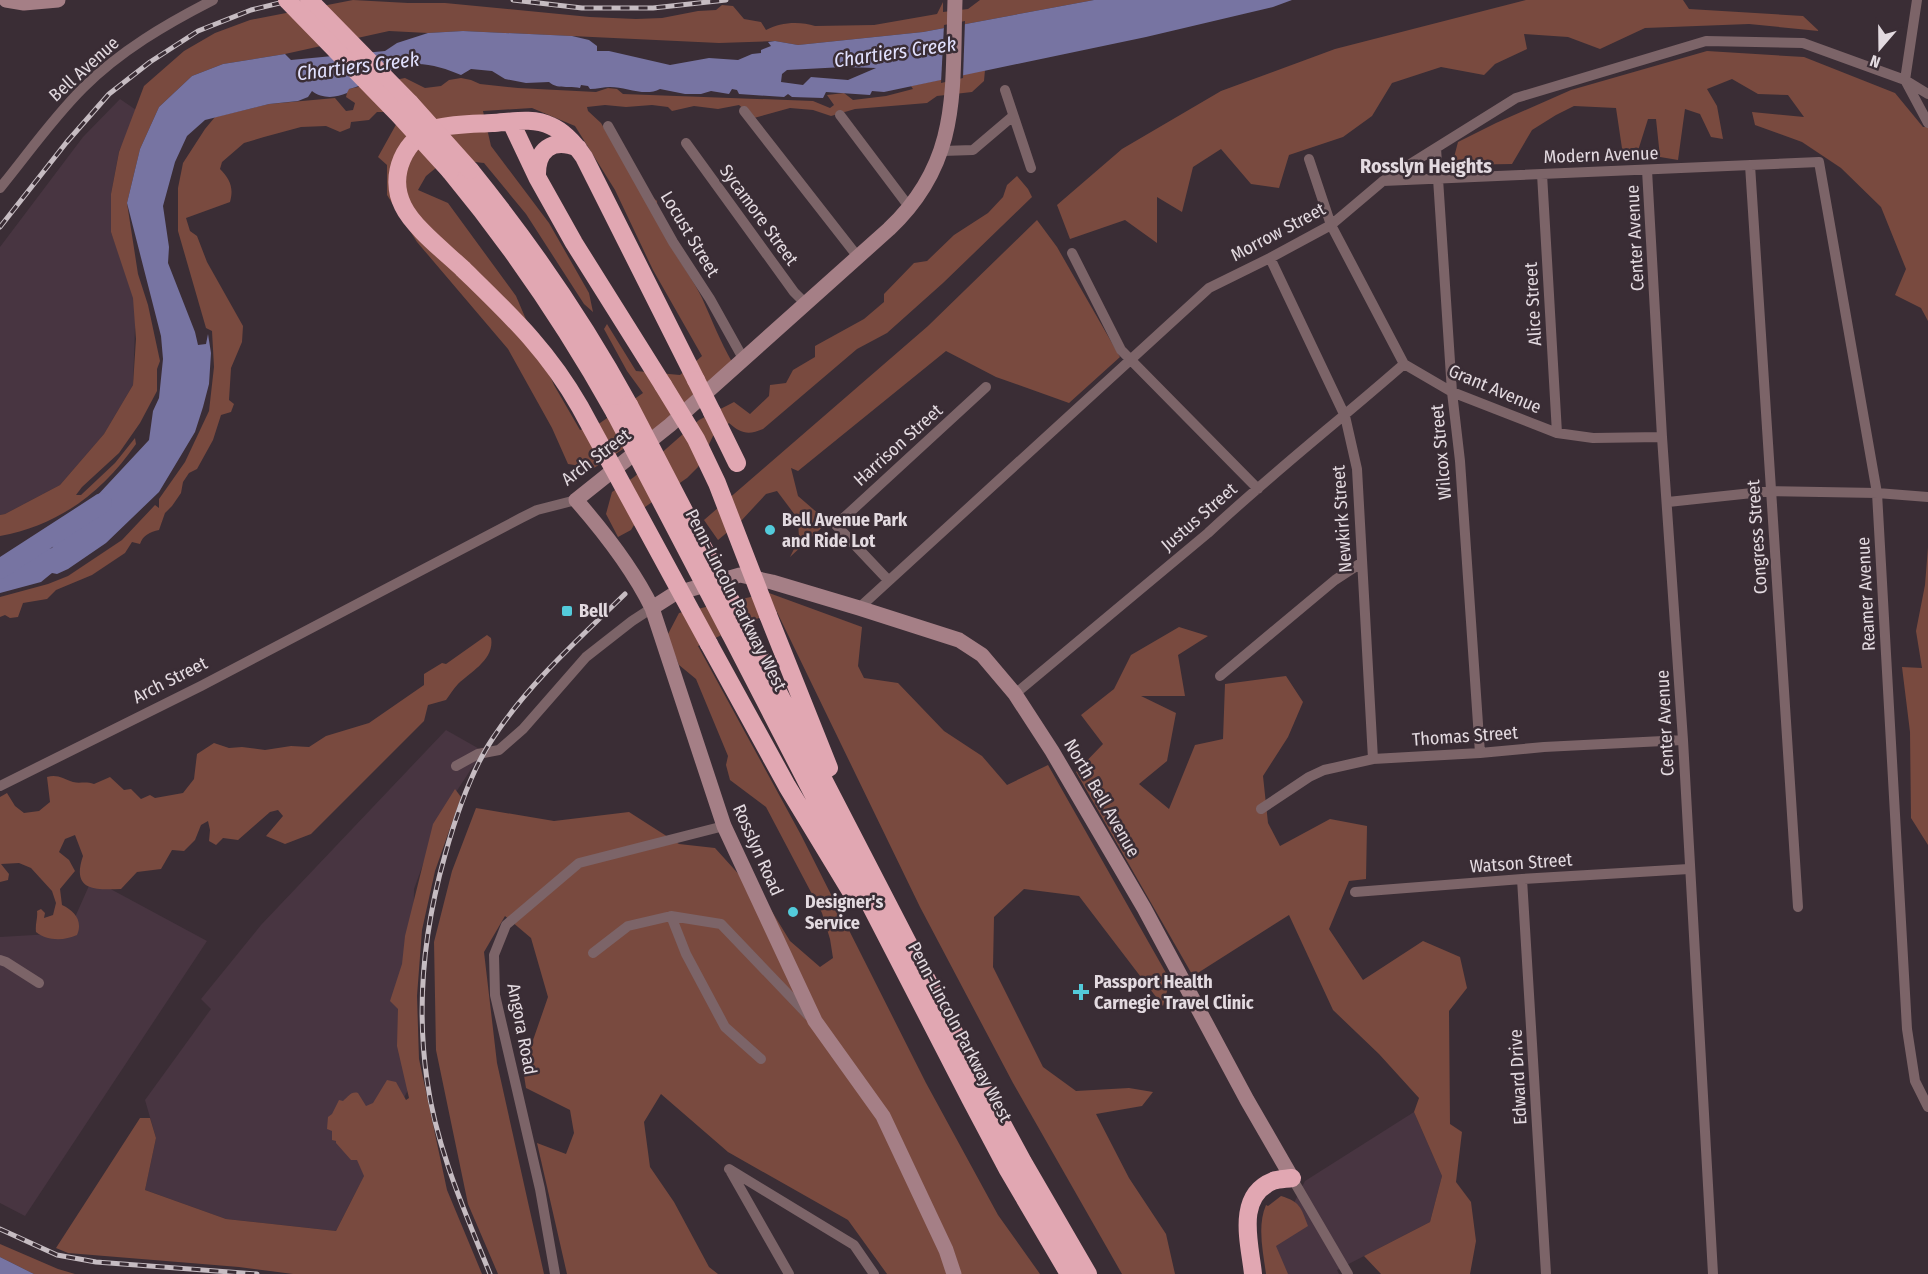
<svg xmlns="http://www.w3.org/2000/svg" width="1928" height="1274" font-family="'Fira Sans Condensed',sans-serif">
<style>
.built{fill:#483541}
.green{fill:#794a3f;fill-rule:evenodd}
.water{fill:#7774a2;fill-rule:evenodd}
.pier{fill:#3a2d35}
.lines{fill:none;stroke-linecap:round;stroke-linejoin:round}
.river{stroke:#7774a2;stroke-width:20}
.street{stroke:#7c6468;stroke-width:10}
.secondary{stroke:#a57f86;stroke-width:15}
.highway{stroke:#e1a7b2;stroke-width:18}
.rail-casing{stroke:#c6bcc2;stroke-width:5}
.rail{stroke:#3a2d35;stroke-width:3;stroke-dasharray:9;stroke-linecap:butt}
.highway-bridge{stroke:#e1a7b2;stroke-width:18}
.poi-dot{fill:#53cbdb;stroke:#3a2d35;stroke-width:2}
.labels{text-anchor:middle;stroke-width:5;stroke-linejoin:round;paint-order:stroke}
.street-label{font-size:18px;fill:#e3dae0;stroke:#3a2d35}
.poi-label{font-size:18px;font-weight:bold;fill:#e3dae0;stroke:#3a2d35;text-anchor:start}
.water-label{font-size:20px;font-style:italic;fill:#e2e1fe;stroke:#3a2d35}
.neighbourhood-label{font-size:20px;font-weight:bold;fill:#e3dae0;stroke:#3a2d35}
</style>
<rect width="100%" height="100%" fill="#3a2d35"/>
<path class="built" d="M 120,99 L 139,112 L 119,151 L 111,194 L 111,232 L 136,299 L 133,385 L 104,434 L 60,485 L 5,514 L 0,515 L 0,247 L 83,137 Z
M 446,730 L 483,751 L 441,815 L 414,889 L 411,1084 L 336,1231 L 226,1219 L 145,1190 L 156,1138 L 145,1100 L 211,1009 L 201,999 L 261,925 Z
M 92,879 L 207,941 L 25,1216 L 0,1203 L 0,937 L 68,933 Z
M 1414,1112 L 1442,1176 L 1430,1222 L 1337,1270 L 1339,1274 L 1279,1274 L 1271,1249 L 1305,1181 Z"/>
<path class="green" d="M 353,0 L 408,3 L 445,3 L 590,17 L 636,19 L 662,18 L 698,11 L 716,10 L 722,5 L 733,6 L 744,19 L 761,22 L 766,30 C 780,22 800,21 815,26 L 874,25 L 937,14 L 943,2 L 943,12 L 968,9 L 980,0 L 1094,0 L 923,32 L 798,45 L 775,41 L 719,43 L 463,31 L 428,33 L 389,31 L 285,54 L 223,64 L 192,76 L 159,107 L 140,149 L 127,203 L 138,274 L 148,305 L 160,361 L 157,369 L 157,391 L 140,423 L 119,453 L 82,487 L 76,495 L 81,495 L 115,463 L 135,438 L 136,444 C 102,493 59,525 0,536 L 0,515 L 5,514 L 60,485 L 104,434 L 133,385 L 136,339 L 133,298 L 111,232 L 111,194 L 119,152 L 144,86 L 184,51 L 215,33 L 250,20 Z
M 1526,0 L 1683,0 L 1689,9 L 1803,16 L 1819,31 L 1749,24 L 1645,28 L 1600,49 L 1568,37 L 1524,34 L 1527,49 L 1495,64 L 1484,75 L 1441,67 L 1392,83 L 1372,116 L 1343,137 L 1289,155 L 1279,188 L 1251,184 L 1221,149 L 1193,167 L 1182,212 L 1157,197 L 1157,243 L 1125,220 L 1070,239 L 1057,205 L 1122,149 L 1221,91 L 1335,49 Z
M 1707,51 L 1804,57 L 1895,93 L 1923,127 L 1928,127 L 1928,321 L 1921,308 L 1895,295 L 1906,269 L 1881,207 L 1841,168 L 1802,142 L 1755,125 L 1752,112 L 1804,117 L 1788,95 L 1758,94 L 1732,79 L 1707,89 L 1717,106 L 1723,139 L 1711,137 L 1700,114 L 1685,109 L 1678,160 L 1660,157 L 1656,119 L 1648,119 L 1636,157 L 1623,155 L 1616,108 L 1574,106 L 1556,115 L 1532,130 L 1512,164 L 1452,165 L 1458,142 L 1496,123 L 1571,90 Z
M 985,70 L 984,81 L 972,92 L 937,96 L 927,103 L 855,109 L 831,116 L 813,110 L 790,108 L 754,118 L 739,105 L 718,109 L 694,106 L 672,111 L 668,107 L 652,105 L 626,107 L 605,105 L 587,107 L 588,111 L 601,123 L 636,183 L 657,201 C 657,237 687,267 702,298 C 712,320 720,341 732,362 L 660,425 L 594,468 L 568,464 L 552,428 L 508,349 L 417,242 L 387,195 L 387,165 L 378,157 L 403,112 L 377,112 L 369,120 L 351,122 L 350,128 L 340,132 L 326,126 L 301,127 L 264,137 L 244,143 L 222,162 L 220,169 C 230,179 234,188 230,202 L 186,218 L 190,231 L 197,236 L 207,262 L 243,326 L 242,342 L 231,368 L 229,400 L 234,404 L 231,412 L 221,415 L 213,440 L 197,469 L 189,473 L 183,482 L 181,493 L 172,506 L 165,513 L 159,530 C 150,532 143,535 140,544 L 132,542 L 125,553 L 92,575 L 56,590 L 47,599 L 23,603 L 18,617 L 10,618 L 5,615 L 0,617 L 0,597 L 48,584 L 68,576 L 122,540 L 155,505 L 159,508 L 159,499 L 185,462 L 209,411 L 214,367 L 212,331 L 206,328 L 178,231 L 178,188 L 183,163 L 205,129 L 215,117 L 269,104 L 335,98 L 346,111 L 353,110 L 355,103 L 346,97 L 348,89 L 405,78 L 425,88 L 441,86 L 449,80 L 461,78 L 471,80 L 480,84 L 518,88 L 596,92 L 608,88 L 617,89 L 623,94 L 813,101 L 830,108 L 834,105 L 827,95 L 844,93 L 853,100 L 886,96 L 913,89 L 911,86 ZM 532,108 L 575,126 L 615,190 L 653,270 L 702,356 L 680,375 L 636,371 L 607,324 L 604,329 L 627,371 L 643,393 L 600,423 L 580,430 L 554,385 L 516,296 L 448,203 L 418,190 L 426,176 L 447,159 L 484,163 L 526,214 L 584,304 L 593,312 L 589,293 L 549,223 L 491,146 L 483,111 Z
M 1017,176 L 1028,189 L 1032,197 L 943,283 L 887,333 L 857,349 L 763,429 C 749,435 741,434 729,423 L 713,436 L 698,467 L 687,478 L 645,507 L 631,530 L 618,537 L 606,514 L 612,492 L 634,477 L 699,420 L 734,402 L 750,414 L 769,396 L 770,385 L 786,383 L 793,370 L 815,357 L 815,346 L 864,319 L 884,302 L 884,294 L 914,263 L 927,261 L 954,235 L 988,213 L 1003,197 L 1007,185 Z
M 1037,220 L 1057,247 L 1120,357 L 1069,403 L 996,377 L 946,351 L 798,471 L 791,468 L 798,496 L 828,522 L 790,557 L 799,539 L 798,519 L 777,491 L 766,494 L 741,521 L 718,540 L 704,520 L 928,326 Z
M 1928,547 L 1928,845 L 1911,818 L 1910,732 L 1902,667 L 1922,668 L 1916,631 L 1925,585 Z
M 769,593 L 862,627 L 858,666 L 864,678 L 898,683 L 944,731 L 982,756 L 1007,785 L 1048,765 L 1170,980 L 1163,1006 L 1079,896 L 1024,889 L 994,917 L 993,967 L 1043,1067 L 1076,1091 L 1129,1088 L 1153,1092 L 1142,1106 L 1096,1114 L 1129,1178 L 1166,1234 L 1175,1274 L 1122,1274 L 1013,1083 L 920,907 L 776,610 L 698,646 L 801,835 L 926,1083 L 998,1215 L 1040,1274 L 887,1274 L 848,1220 L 728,1152 L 661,1094 L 644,1122 L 650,1167 L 674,1202 L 709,1267 L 718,1274 L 567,1274 L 537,1143 L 566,1154 L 574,1133 L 570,1110 L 526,1088 L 523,1069 L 548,997 L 531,938 L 505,916 L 484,952 L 497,1063 L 544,1274 L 498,1274 L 468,1204 L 436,1050 L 434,942 L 452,871 L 476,808 L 554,821 L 629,812 L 679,844 L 715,848 L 771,910 L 790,941 L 820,967 L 833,958 L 830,939 L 822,913 L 766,807 L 730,780 L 726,765 L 728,756 L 696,679 L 679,665 L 667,636 L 679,613 Z
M 1179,627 L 1208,636 L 1178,655 L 1185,696 L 1141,696 L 1176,713 L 1167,761 L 1139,784 L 1169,809 L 1195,745 L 1223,739 L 1225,684 L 1286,676 L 1303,702 L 1288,737 L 1263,776 L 1268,823 L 1280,846 L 1330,819 L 1367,826 L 1366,879 L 1349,881 L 1329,929 L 1363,980 L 1423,941 L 1460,957 L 1467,988 L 1449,1011 L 1450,1124 L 1462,1132 L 1456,1182 L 1471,1202 L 1476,1241 L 1470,1274 L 1381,1274 L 1364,1256 L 1430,1222 L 1442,1176 L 1414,1112 L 1419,1098 L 1379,1054 L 1333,1010 L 1289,915 L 1193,976 L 1076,772 L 1103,744 L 1081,715 L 1114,689 L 1131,655 Z
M 487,635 L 491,638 C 495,659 471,672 458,684 C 453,689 450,695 446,700 L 428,705 L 424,721 L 311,834 L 285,844 L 266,836 L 283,816 L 278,810 L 270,812 L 238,840 L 223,838 L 216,845 L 209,841 L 210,830 L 208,821 L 201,825 L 195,840 L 184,851 L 172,850 L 161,869 L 137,872 L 121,889 C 95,890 71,891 83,856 L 75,835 L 65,839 L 59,852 L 69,860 L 75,871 L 60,889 L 62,905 C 75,911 83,921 77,935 C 64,941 47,941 36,932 C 35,924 38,918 37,911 L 41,909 L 45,913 L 44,918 L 53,915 L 56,903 L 52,891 L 31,868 L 19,863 L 1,864 L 9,874 L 8,880 L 0,882 L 0,797 L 7,793 L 15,806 L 24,813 L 39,811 L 50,802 L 47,777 C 58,774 63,779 73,782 C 80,784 85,781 94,784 L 110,777 L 124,790 L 131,789 L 141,799 L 150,795 L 155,798 L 183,793 L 194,779 L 197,754 L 214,743 L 229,748 L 242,747 L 265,750 L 291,746 L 309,747 L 326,736 L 369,723 L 424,685 L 424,674 L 442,663 L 446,664 Z
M 455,789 L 461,797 L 435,871 L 422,930 L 417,996 L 419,1059 L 447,1190 L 482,1274 L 293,1274 L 239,1267 L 68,1253 L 56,1248 L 140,1118 L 150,1118 L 156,1138 L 145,1190 L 226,1219 L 336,1231 L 364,1176 L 357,1160 L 351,1160 L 336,1143 L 336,1141 L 332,1140 L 332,1131 L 327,1129 L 328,1117 L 332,1114 L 339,1100 L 343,1101 C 348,1097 351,1091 358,1093 L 366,1106 L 373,1103 L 387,1080 L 396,1082 L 406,1100 L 409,1098 L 397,1046 L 398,1009 L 390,1001 L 402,964 L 405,936 L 433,824 Z
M 1281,1196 C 1300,1202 1301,1207 1308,1226 L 1276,1246 L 1288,1274 L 1266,1274 C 1263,1251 1257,1226 1266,1205 L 1268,1206 Z
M 0,1244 L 58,1269 L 75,1274 L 34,1274 L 0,1257 Z"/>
<path class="water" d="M 1094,0 L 1292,0 L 1273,7 L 1146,37 L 884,92 L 872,91 L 870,95 L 826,92 L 823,98 L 792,97 L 788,94 L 784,97 L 739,94 L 737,90 L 732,89 L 729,94 L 711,91 L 701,94 L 685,94 L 660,89 C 645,97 626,87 610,87 C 604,87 597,89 590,89 L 588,86 L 581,85 L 580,88 C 569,85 558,90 549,82 L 526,83 L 505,79 L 492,71 L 471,69 L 461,75 C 442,67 417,59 397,68 C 380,74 366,85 349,89 L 347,93 C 336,98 322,99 312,91 L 308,97 L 298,101 L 269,104 L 205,120 L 187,136 L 175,162 L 163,206 L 169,247 L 168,263 L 195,332 L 198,345 L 206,344 L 208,334 L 211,353 L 209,384 L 203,407 L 195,432 L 159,492 L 106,543 L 68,569 L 57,574 L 52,573 L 41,582 L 0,593 L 0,562 L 15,564 L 34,552 L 52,548 L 58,538 L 79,529 L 81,513 L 149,440 L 153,411 L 159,398 L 163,359 L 161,336 L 127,203 L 140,149 L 159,107 L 192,76 L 223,64 L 285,54 L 291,60 L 385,51 L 397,43 L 428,33 L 463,31 L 572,36 L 589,40 L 597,46 L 597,51 L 609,51 L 670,65 L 709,58 L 738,60 L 752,54 L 761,53 L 761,50 L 771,46 L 768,42 L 775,41 L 798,45 L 923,32 ZM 844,67 L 876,68 L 848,80 L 811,77 L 803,85 L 781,82 L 782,74 L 787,70 Z
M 0,1257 L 34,1274 L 0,1274 Z"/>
<path class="pier" d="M 965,21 L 963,78 L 941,83 L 944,25 Z"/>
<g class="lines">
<path class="river" d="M 0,569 L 102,503"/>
<path class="street" d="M 1917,0 L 1905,80 L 1928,123
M 1005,90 L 1031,168
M 744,111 L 858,257
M 840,115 L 910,208
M 608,126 L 673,242 L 710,299 L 744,360
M 686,143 L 794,292 L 806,304
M 1436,148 L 1452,392 L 1460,461 L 1480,753
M 942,151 L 973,150 L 1013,116
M 1309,159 L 1331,225 L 1404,364 L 1452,392 L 1557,433 L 1593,438 L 1662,437
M 1750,165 L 1798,907
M 1647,170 L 1662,437 L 1683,740 L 1713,1274
M 1542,174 L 1557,433
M 1383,181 L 1819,162 L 1877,493 L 1907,1029 L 1915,1081 L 1928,1107
M 0,188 C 27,155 52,119 83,88 C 120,51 166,24 213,0
M 1072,253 L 1121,350 L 1258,489
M 1270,258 L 1345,416 L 1357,469 L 1373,759
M 1668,502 L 1771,491 L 1877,493 L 1928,497
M 888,580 L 836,525 L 986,387
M 859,608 L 1209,288 L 1270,258 L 1331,225 L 1383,181 L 1516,98 L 1706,41 L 1803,43 L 1905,80 L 1928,94
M 1220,676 L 1335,580 L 1361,563
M 1015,694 L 1208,533 C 1271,474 1339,421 1404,364
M 456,766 L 478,754 L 499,750 L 523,729 L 586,657 L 632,621 L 652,608
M 0,786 L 201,686 L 521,518 L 537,510 L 576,500
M 1261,809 L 1309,777 L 1324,770 L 1373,759 L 1480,753 L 1544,747 L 1683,740
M 1522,879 L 1546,1274
M 1355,892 L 1522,879 L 1689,869
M 671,916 L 686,954 L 725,1027 L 761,1059
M 593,953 L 628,926 L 671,916 L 721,924 L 808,1015
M 0,960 L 6,962 L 39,983
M 729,1169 L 854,1245 L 874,1274
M 731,1172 L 789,1274
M 1292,1178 L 1348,1274
M 555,1274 L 540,1189 L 495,995 L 494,955 L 506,925 L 579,863 L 724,826"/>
<path class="secondary" d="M 6,0 L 24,3 L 58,0
M 652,608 L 674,594 L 740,575 L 772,582 L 859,608 L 959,640 L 982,655 L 1015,694 L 1052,751 L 1144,908 L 1247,1100 L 1292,1178
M 954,1274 L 946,1250 L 883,1116 L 815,1021 L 724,826 L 652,608 C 633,569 604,532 576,500 L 670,425 L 889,229 C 961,161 952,91 955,0"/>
<path class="highway" d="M 309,0 L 410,103
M 511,122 L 537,177 L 574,243 L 663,385
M 470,170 C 530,244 583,321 629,405
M 450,171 C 513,247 567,327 615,413
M 537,177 C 536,150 552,137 578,148
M 463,269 C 445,252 413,227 403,206 C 388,176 404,137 437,128 C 454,124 474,124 492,123 C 511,122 533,117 551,126 C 565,132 575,144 584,157 L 696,380
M 712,412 L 737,463
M 768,615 L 829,768
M 744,626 L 985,1092 L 1023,1162 L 1088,1274
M 730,633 L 971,1100 L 1008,1170 L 1069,1274
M 709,644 L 787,786 L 853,895
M 1253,1274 C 1250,1244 1235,1196 1273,1181 C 1278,1179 1286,1179 1292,1178"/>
<g class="rail-casing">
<path id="rail" d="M 513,0 L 582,8 L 653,8 L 726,0
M 0,227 L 66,143 L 109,94 L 150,62 L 198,31 L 251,10 L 292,0
M 0,1229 L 57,1255 L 96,1262 L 257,1274
M 490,1274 C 465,1212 436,1147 427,1080 C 416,1004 424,929 445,855 C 455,819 472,769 493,738 C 529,683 579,639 625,594"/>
</g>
<use href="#rail" class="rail"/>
<path class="highway-bridge" d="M 287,0 L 398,114 L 450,171
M 410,103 L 470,170
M 463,269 C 510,315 547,349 580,407 L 709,644
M 696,380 L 712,412
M 663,385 L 696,439 L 717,483 L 768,615
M 629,405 L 744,626
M 615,413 L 730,633"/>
</g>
<g class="poi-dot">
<circle cx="770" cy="530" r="6"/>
<rect x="561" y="605" width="12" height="12" rx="3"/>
<circle cx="793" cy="912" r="6"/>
<path d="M1078 983h6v6h6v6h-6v6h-6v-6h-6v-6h6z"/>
</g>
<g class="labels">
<g class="street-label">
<text transform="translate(84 69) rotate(-42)" y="6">Bell Avenue</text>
<text transform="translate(1601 155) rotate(-2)" y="6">Modern Avenue</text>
<text transform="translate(759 215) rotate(54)" y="6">Sycamore Street</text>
<text transform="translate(1278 232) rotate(-28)" y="6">Morrow Street</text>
<text transform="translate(690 234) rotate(59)" y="6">Locust Street</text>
<text transform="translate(1635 238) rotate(-93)" y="6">Center Avenue</text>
<text transform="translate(1533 304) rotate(-93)" y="6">Alice Street</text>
<text transform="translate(1495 389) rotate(23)" y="6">Grant Avenue</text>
<text transform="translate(898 445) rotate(-42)" y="6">Harrison Street</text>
<text transform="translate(1441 452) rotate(-95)" y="6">Wilcox Street</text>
<text transform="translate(596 457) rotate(-37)" y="6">Arch Street</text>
<text transform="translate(1199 517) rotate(-41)" y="6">Justus Street</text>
<text transform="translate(1342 519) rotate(-94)" y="6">Newkirk Street</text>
<text transform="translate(1757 537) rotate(-94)" y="6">Congress Street</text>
<text transform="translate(1866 594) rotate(-93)" y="6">Reamer Avenue</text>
<text transform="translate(736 600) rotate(63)" y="6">Penn-Lincoln Parkway West</text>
<text transform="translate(170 680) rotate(-27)" y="6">Arch Street</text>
<text transform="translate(1665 723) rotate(-93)" y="6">Center Avenue</text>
<text transform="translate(1465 736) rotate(-4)" y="6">Thomas Street</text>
<text transform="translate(1102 798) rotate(60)" y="6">North Bell Avenue</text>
<text transform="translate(758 850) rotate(66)" y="6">Rosslyn Road</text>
<text transform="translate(1521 863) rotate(-4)" y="6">Watson Street</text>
<text transform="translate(522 1029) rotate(79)" y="6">Angora Road</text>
<text transform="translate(960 1032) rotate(62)" y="6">Penn-Lincoln Parkway West</text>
<text transform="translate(1518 1077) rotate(-93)" y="6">Edward Drive</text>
</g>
<g class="poi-label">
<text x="782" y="526">Bell Avenue Park<tspan x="782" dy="21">and Ride Lot</tspan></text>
<text x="579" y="617">Bell</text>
<text x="805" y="908">Designer's<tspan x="805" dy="21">Service</tspan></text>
<text x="1094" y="988">Passport Health<tspan x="1094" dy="21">Carnegie Travel Clinic</tspan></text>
</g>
<g class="water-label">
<text transform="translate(895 52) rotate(-8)" y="7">Chartiers Creek</text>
<text transform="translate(358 66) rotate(-7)" y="7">Chartiers Creek</text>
</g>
<g class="neighbourhood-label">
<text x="1426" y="173">Rosslyn Heights</text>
</g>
</g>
<g transform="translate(1880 48) rotate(200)" stroke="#3a2d35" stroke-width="4.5" paint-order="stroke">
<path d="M0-4.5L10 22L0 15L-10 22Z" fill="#e3dae0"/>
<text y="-9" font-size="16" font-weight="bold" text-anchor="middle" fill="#e3dae0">N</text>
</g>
</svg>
